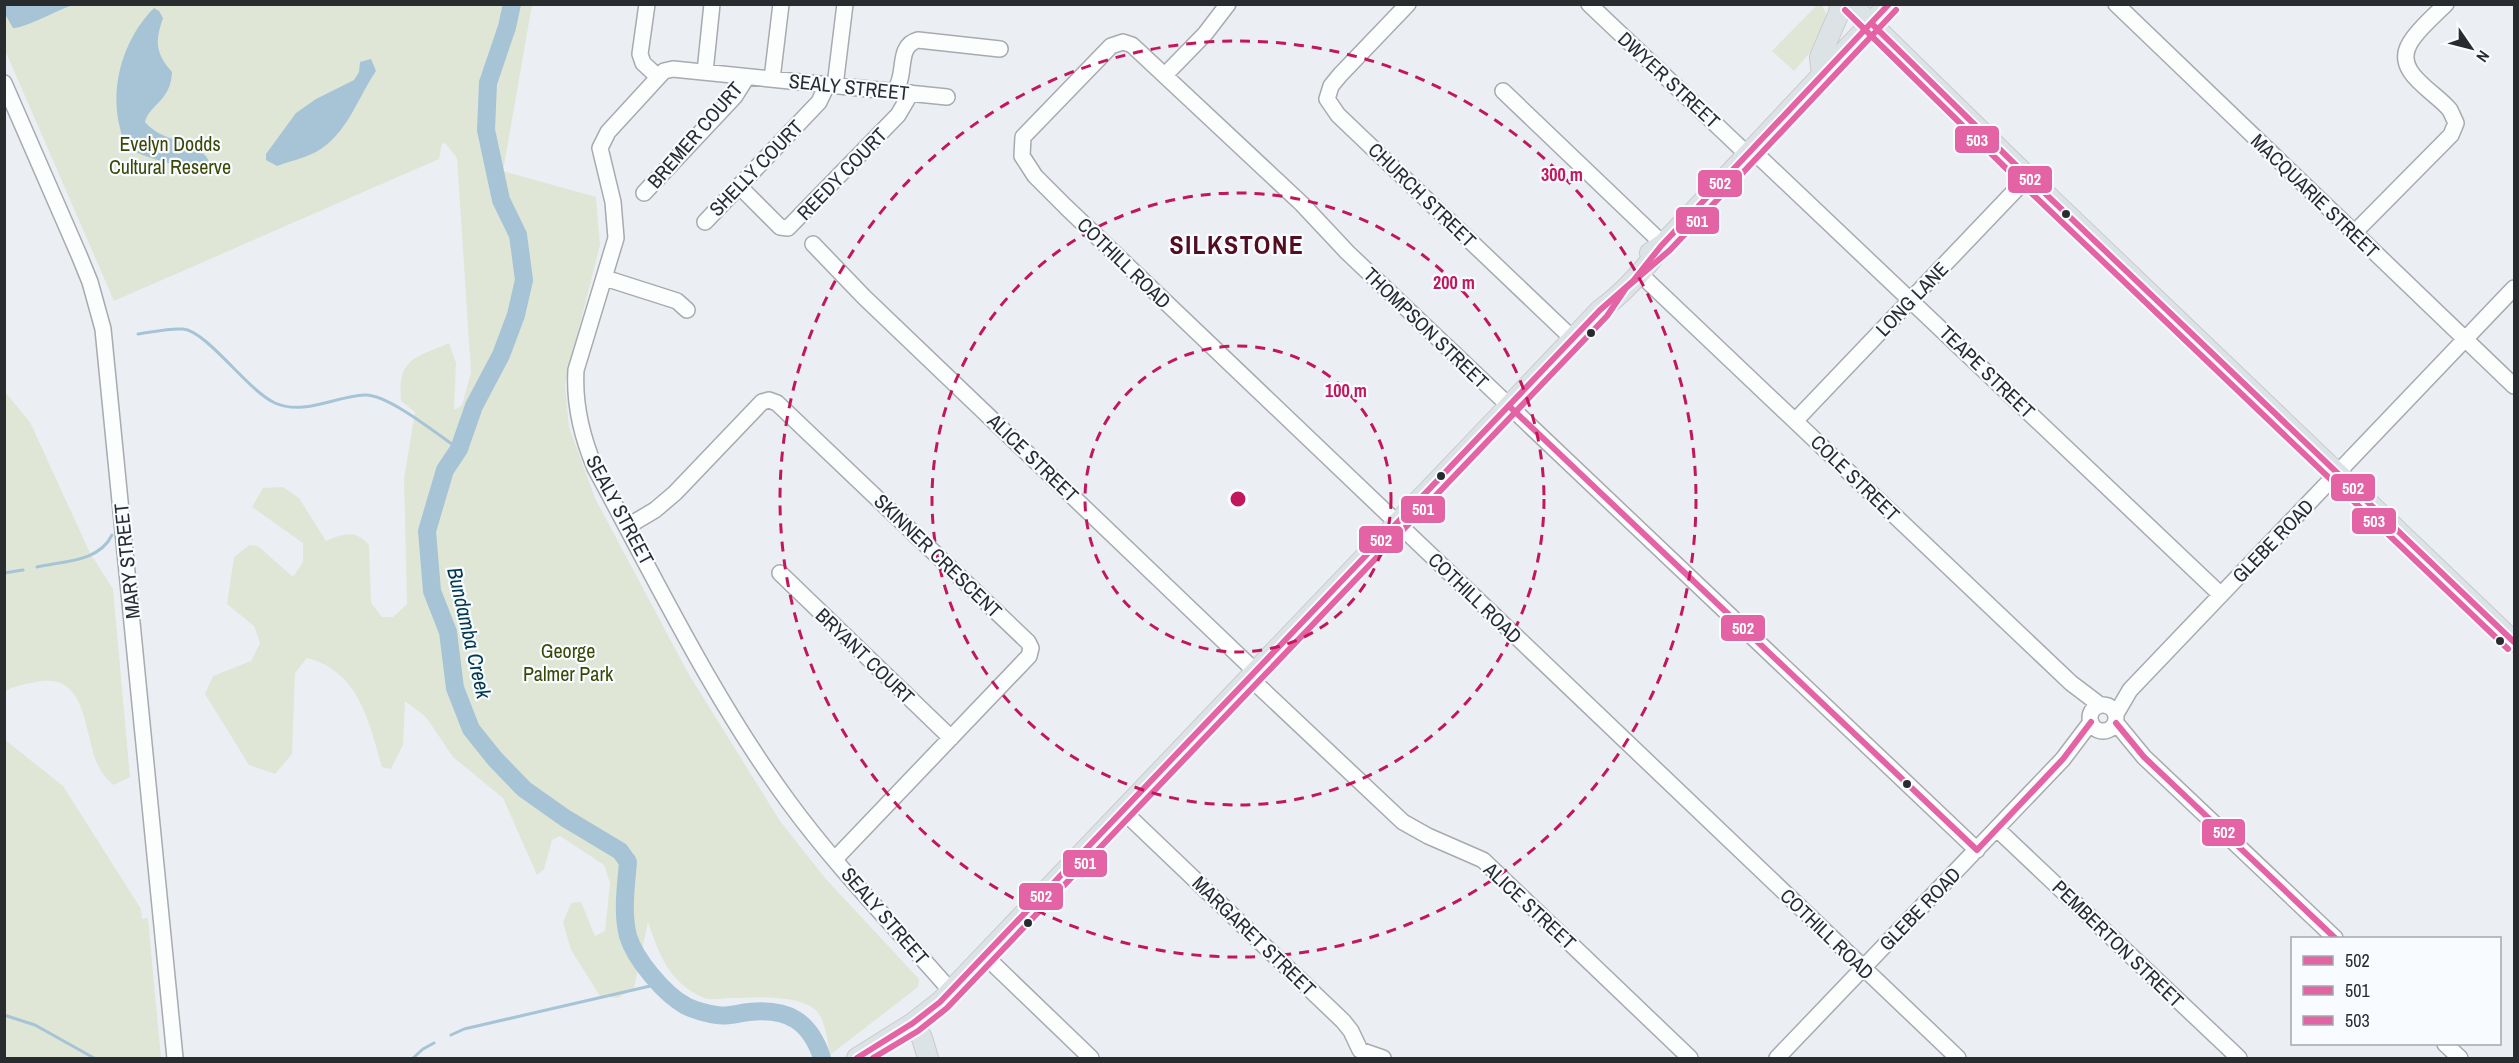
<svg xmlns="http://www.w3.org/2000/svg" width="2519" height="1063" font-family="'Archivo Narrow',sans-serif">
<style>
.green{fill:#dfe6d6}
.water{fill:#a6c4d6}
.lines{fill:none;stroke-linecap:round;stroke-linejoin:round}
.stream{stroke:#a6c4d6;stroke-width:3}
.river{stroke:#a6c4d6;stroke-width:18}
.minor-casing{stroke:#a7aaae;stroke-width:18}
.major-casing{stroke:#c9cbcd;stroke-width:22}
.minor{stroke:#fcfdfd;stroke-width:15}
.major{stroke:#dce3e6;stroke-width:20}
.bus-1-casing{stroke:#f8fbff;stroke-width:10}
.bus-2-casing{stroke:#f8fbff;stroke-width:10}
.bus-3-casing{stroke:#f8fbff;stroke-width:10}
.bus-1{stroke:#e463a4;stroke-width:6}
.bus-2{stroke:#e463a4;stroke-width:6}
.bus-3{stroke:#e463a4;stroke-width:6}
.ring{fill:none;stroke:#c2185b;stroke-width:3;stroke-dasharray:10 8}
.bus-dot{fill:#292c2f;stroke:#f8fbff;stroke-width:2}
.labels{text-anchor:middle;stroke-width:4.5;stroke-linejoin:round;paint-order:stroke}
.street-label{font-size:20px;fill:#292c2f;stroke:#f8fbff}
.park-label{font-size:20px;fill:#3b4704;stroke:#f8fbff}
.water-label{font-size:21px;font-style:italic;fill:#003851;stroke:#f8fbff}
.district-label{font-size:26px;font-weight:bold;letter-spacing:1.5px;fill:#520d1f;stroke:#f8fbff}
.centre{fill:#c2185b;stroke:#f8fbff;stroke-width:3}
.ring-label{font-size:18px;text-anchor:middle;font-weight:bold;fill:#c2185b;stroke:#f8fbff;stroke-width:4.5;stroke-linejoin:round;paint-order:stroke}
.line-badge{stroke:#f8fbff;stroke-width:2}
.badge-label{font-size:16px;text-anchor:middle;font-weight:bold;fill:#fff}
</style>
<rect width="100%" height="100%" fill="#ebeff4"/>
<path class="green" d="M 4,5 L 532,5 L 503,171 L 596,197 L 600,245 L 565,384 L 569,427 L 595,498 L 688,673 L 780,821 L 825,878 L 919,979 L 918,987 L 830,1055 C 827,1041 826,1017 813,1008 C 793,994 754,998 731,998 C 723,998 711,1001 704,998 C 669,983 659,954 648,922 L 634,988 L 618,998 L 600,996 L 571,950 L 563,922 L 571,903 L 581,902 L 595,936 L 605,931 L 610,883 L 604,865 L 560,836 L 552,840 L 544,869 L 537,875 L 503,798 L 453,757 L 426,717 L 405,701 L 403,745 L 391,769 L 382,767 C 369,722 359,671 307,658 L 295,673 L 292,754 L 275,774 L 249,765 L 205,694 L 213,676 L 251,661 L 260,643 L 254,626 L 227,604 L 234,557 L 249,545 L 258,546 L 293,577 L 303,562 L 303,543 L 252,507 L 263,488 L 283,487 L 299,498 L 326,541 C 343,534 355,529 369,545 L 371,603 L 382,617 L 393,617 L 407,604 L 404,478 L 415,412 L 401,401 C 397,358 415,358 449,343 L 456,363 L 454,410 L 462,405 L 471,373 L 457,158 L 446,144 L 442,143 L 439,159 L 114,301 L 5,50 Z
M 1817,5 L 1822,5 L 1827,15 L 1812,50 L 1794,71 L 1772,51 Z
M 5,392 L 30,422 L 90,553 L 113,589 L 130,777 L 113,785 C 109,781 104,776 101,771 C 82,739 91,671 36,682 C 25,684 15,686 5,691 Z
M 4,739 L 63,786 L 141,909 L 142,919 L 148,918 L 161,1058 L 5,1058 Z"/>
<path class="water" d="M 5,5 L 5,4 L 73,5 C 60,9 23,29 13,28 L 5,14 Z
M 154,8 L 159,11 L 163,18 C 155,41 155,53 172,72 C 171,101 149,105 145,122 C 166,146 196,137 209,161 L 206,168 C 192,171 178,166 165,162 C 152,158 132,154 124,142 C 122,139 121,132 120,128 C 109,86 124,38 154,8 Z
M 371,59 L 376,71 C 358,97 347,135 316,152 C 305,158 290,161 277,166 L 266,160 L 266,154 L 296,113 L 316,99 L 354,80 L 359,72 L 360,62 Z"/>
<g class="lines">
<path class="stream" d="M 138,334 C 152,332 169,328 183,329 C 207,331 248,391 275,403 C 304,416 335,396 365,395 C 388,394 438,435 459,449
M 37,567 C 64,561 99,562 112,535
M 4,573 L 23,570
M 4,1015 L 35,1025 L 94,1058
M 451,1035 L 464,1029 L 659,984
M 413,1058 L 423,1049 L 434,1043"/>
<path class="river" d="M 512,4 L 507,27 L 488,83 L 486,130 L 501,200 L 518,235 L 524,280 L 516,315 L 501,355 L 474,406 L 459,449 L 445,470 L 427,531 L 432,591 L 448,632 L 455,688 L 471,729 L 495,759 L 524,789 L 565,818 L 620,851 L 628,862 C 626,885 622,913 628,936 C 635,959 664,994 686,1006 C 694,1010 708,1014 717,1015 C 727,1017 739,1013 749,1012 C 788,1008 810,1021 822,1058"/>
<g class="minor-casing">
<path id="minor" d="M 647,4 L 640,54 L 643,63 L 658,77
M 1408,4 L 1340,75 L 1331,86 L 1327,99 L 1338,115 L 1573,339
M 1589,4 L 1748,155
M 2116,4 L 2514,386
M 705,72 L 712,4
M 1165,75 L 1205,34 L 1228,4
M 772,79 L 781,4
M 4,83 L 79,255 L 90,282 L 103,329 L 175,1058
M 835,86 L 845,4
M 894,91 C 908,76 895,46 918,40 L 1000,49
M 1503,91 L 1663,244
M 947,97 L 673,69 L 664,71 L 608,132 L 600,148 L 613,202 L 616,238 L 576,370 C 574,402 582,437 595,468 C 656,580 712,697 788,801 C 837,868 896,928 950,990
M 1752,150 L 2221,595
M 739,186 L 780,227 L 788,228 L 898,115 L 911,93
M 644,193 L 735,96 L 747,77
M 705,222 L 819,102 L 827,85
M 2354,233 L 2451,135 L 2456,123 C 2454,119 2452,114 2450,110 C 2435,91 2392,72 2410,43 C 2418,29 2434,16 2446,4
M 813,244 L 864,297 L 1255,671
M 1639,273 L 2071,683 L 2100,705
M 605,278 L 677,301 L 687,310
M 1795,421 L 2028,177
M 628,526 L 655,510 L 675,493 L 762,402 L 769,400 L 777,403 L 1028,642 L 1031,648 L 1029,656 L 835,859
M 780,573 L 951,738
M 1249,677 L 1403,822 L 1428,836 L 1483,860 L 1690,1058
M2090 718a13 13 0 1 1 26 0a13 13 0 1 1-26 0Z
M 2116,714 L 2130,690 L 2514,288
M 2116,723 L 2144,757 L 2335,938
M 1122,810 L 1343,1021 L 1351,1031 L 1360,1050 L 1383,1058
M 1997,829 L 2239,1058
M 984,955 L 1091,1058
M 2445,1044 L 2460,1058
M 1777,1058 L 2063,759 L 2091,722
M 1958,1058 L 1066,207 L 1035,176 L 1022,156 L 1023,137 L 1111,46 L 1123,42 L 1132,45 L 1302,204 L 1347,252 L 1977,850"/>
</g>
<g class="major-casing">
<path id="major" d="M 1851,4 L 2028,177 L 2514,642
M 1822,75 L 1820,57 L 1839,13 L 1840,4
M 1650,253 L 1663,244 L 1889,4
M 913,1023 L 922,1038 L 928,1058
M 857,1058 L 913,1023 L 940,1002 L 1509,406 L 1600,310 C 1620,296 1648,267 1661,246"/>
</g>
<use href="#minor" class="minor"/>
<use href="#major" class="major"/>
<g class="bus-1-casing">
<path id="bus-1" d="M 1871,23 L 2028,177 L 2514,642
M 1509,406 L 1977,850
M 2116,723 L 2144,757 L 2335,938
M 1977,850 L 2063,759 L 2091,722
M 857,1058 L 913,1023 L 940,1002 L 1600,310 L 1633,281 L 1661,246 L 1889,4"/>
</g>
<g class="bus-2-casing">
<path id="bus-2" d="M 873,1058 L 918,1031 L 947,1008 L 1607,316 L 1626,288 L 1670,250 L 1896,10"/>
</g>
<g class="bus-3-casing">
<path id="bus-3" d="M 1845,10 L 2022,184 L 2508,649"/>
</g>
<use href="#bus-1" class="bus-1"/>
<use href="#bus-2" class="bus-2"/>
<use href="#bus-3" class="bus-3"/>
</g>
<g class="ring">
<circle cx="1238" cy="499" r="153"/>
<circle cx="1238" cy="499" r="306"/>
<circle cx="1238" cy="499" r="458"/>
</g>
<g class="bus-dot">
<circle cx="2066" cy="214" r="5"/>
<circle cx="1591" cy="333" r="5"/>
<circle cx="1441" cy="476" r="5"/>
<circle cx="2500" cy="641" r="5"/>
<circle cx="1907" cy="784" r="5"/>
<circle cx="1028" cy="923" r="5"/>
</g>
<g class="labels">
<g class="street-label">
<text transform="translate(1669 80) rotate(43)" y="7">DWYER STREET</text>
<text transform="translate(849 87) rotate(6)" y="7">SEALY STREET</text>
<text transform="translate(695 135) rotate(-49)" y="7">BREMER COURT</text>
<text transform="translate(756 168) rotate(-46)" y="7">SHELLY COURT</text>
<text transform="translate(842 174) rotate(-46)" y="7">REEDY COURT</text>
<text transform="translate(1422 195) rotate(44)" y="7">CHURCH STREET</text>
<text transform="translate(2315 196) rotate(44)" y="7">MACQUARIE STREET</text>
<text transform="translate(1124 263) rotate(44)" y="7">COTHILL ROAD</text>
<text transform="translate(1912 299) rotate(-46)" y="7">LONG LANE</text>
<text transform="translate(1426 328) rotate(44)" y="7">THOMPSON STREET</text>
<text transform="translate(1987 372) rotate(44)" y="7">TEAPE STREET</text>
<text transform="translate(1033 458) rotate(44)" y="7">ALICE STREET</text>
<text transform="translate(1855 478) rotate(44)" y="7">COLE STREET</text>
<text transform="translate(620 510) rotate(62)" y="7">SEALY STREET</text>
<text transform="translate(2273 541) rotate(-46)" y="7">GLEBE ROAD</text>
<text transform="translate(938 556) rotate(44)" y="7">SKINNER CRESCENT</text>
<text transform="translate(127 561) rotate(-96)" y="7">MARY STREET</text>
<text transform="translate(1475 598) rotate(44)" y="7">COTHILL ROAD</text>
<text transform="translate(865 656) rotate(44)" y="7">BRYANT COURT</text>
<text transform="translate(1530 906) rotate(43)" y="7">ALICE STREET</text>
<text transform="translate(1920 909) rotate(-46)" y="7">GLEBE ROAD</text>
<text transform="translate(885 916) rotate(49)" y="7">SEALY STREET</text>
<text transform="translate(1827 934) rotate(44)" y="7">COTHILL ROAD</text>
<text transform="translate(1254 936) rotate(44)" y="7">MARGARET STREET</text>
<text transform="translate(2118 944) rotate(44)" y="7">PEMBERTON STREET</text>
</g>
<g class="park-label">
<text x="170" y="151">Evelyn Dodds<tspan x="170" dy="23">Cultural Reserve</tspan></text>
<text x="568" y="658">George<tspan x="568" dy="23">Palmer Park</tspan></text>
</g>
<g class="water-label">
<text transform="translate(469 633) rotate(77)" y="7">Bundamba Creek</text>
</g>
<g class="district-label">
<text x="1237" y="254">SILKSTONE</text>
</g>
</g>
<circle cx="1238" cy="499" r="9" class="centre"/>
<g class="ring-label">
<text x="1562" y="181">300 m</text>
<text x="1454" y="289">200 m</text>
<text x="1346" y="397">100 m</text>
</g>
<g class="line-badge">
<rect x="1954" y="125" width="46" height="29" rx="6" fill="#e463a4"/>
<rect x="2007" y="165" width="46" height="29" rx="6" fill="#e463a4"/>
<rect x="1697" y="169" width="46" height="29" rx="6" fill="#e463a4"/>
<rect x="1675" y="206" width="45" height="29" rx="6" fill="#e463a4"/>
<rect x="2330" y="473" width="46" height="29" rx="6" fill="#e463a4"/>
<rect x="1400" y="495" width="46" height="29" rx="6" fill="#e463a4"/>
<rect x="2351" y="507" width="46" height="28" rx="6" fill="#e463a4"/>
<rect x="1358" y="525" width="46" height="29" rx="6" fill="#e463a4"/>
<rect x="1720" y="614" width="46" height="28" rx="6" fill="#e463a4"/>
<rect x="2201" y="818" width="45" height="29" rx="6" fill="#e463a4"/>
<rect x="1062" y="849" width="46" height="29" rx="6" fill="#e463a4"/>
<rect x="1018" y="882" width="46" height="29" rx="6" fill="#e463a4"/>
</g>
<g class="badge-label">
<text x="1977" y="146">503</text>
<text x="2030" y="185">502</text>
<text x="1720" y="189">502</text>
<text x="1697" y="227">501</text>
<text x="2353" y="494">502</text>
<text x="1423" y="515">501</text>
<text x="2374" y="527">503</text>
<text x="1381" y="546">502</text>
<text x="1743" y="634">502</text>
<text x="2224" y="838">502</text>
<text x="1085" y="869">501</text>
<text x="1041" y="902">502</text>
</g>
<rect width="2519" height="1063" fill="none" stroke="#292c2f" stroke-width="12"/>
<rect x="2291" y="937" width="210" height="108" fill="#f8fbff" stroke="#a5a8ac" stroke-width="1.5"/>
<rect x="2303" y="956" width="30" height="9" fill="#e463a4" stroke="#a5a8ac" stroke-width="1.5"/>
<text x="2345" y="967" font-size="18" fill="#292c2f">502</text>
<rect x="2303" y="986" width="30" height="9" fill="#e463a4" stroke="#a5a8ac" stroke-width="1.5"/>
<text x="2345" y="997" font-size="18" fill="#292c2f">501</text>
<rect x="2303" y="1016" width="30" height="9" fill="#e463a4" stroke="#a5a8ac" stroke-width="1.5"/>
<text x="2345" y="1027" font-size="18" fill="#292c2f">503</text>
<g transform="translate(2471 48) rotate(125)" stroke="#f8fbff" stroke-width="4.5" paint-order="stroke">
<path d="M0-4.5L10 22L0 15L-10 22Z" fill="#292c2f"/>
<text y="-9" font-size="16" font-weight="bold" text-anchor="middle" fill="#292c2f">N</text>
</g>
</svg>
